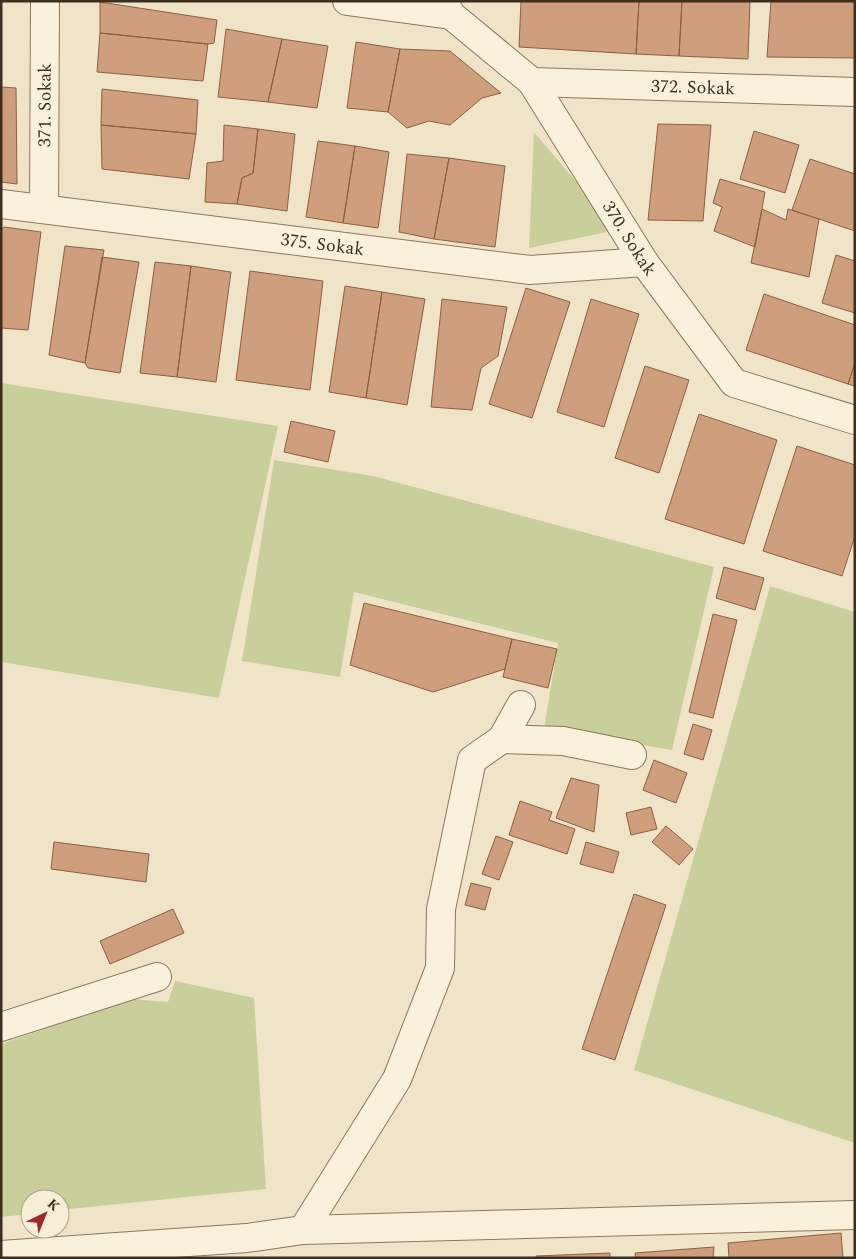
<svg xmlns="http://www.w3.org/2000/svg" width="856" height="1259" font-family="Spectral,serif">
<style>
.green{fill:#c9cf9b}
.building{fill:#cf9f7d;stroke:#8d5f41}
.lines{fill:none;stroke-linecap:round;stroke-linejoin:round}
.street-casing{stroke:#8d765c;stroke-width:30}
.street{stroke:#faf1dc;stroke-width:28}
.labels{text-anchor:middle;stroke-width:4.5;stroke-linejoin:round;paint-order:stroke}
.street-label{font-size:18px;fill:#3d2e20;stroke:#f7eed8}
</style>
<rect width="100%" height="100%" fill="#f0e4c8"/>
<path class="green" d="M 534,132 L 617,230 L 529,248 Z
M 1,383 L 278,426 L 219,698 L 1,662 Z
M 274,460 L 373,476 L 714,567 L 672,750 L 544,729 L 558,643 L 354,592 L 340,677 L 242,661 Z
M 770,586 L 855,612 L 855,1143 L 634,1070 Z
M 175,981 L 254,998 L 266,1189 L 60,1210 L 60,1199 L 30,1199 L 30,1214 L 1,1217 L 1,1044 L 131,999 L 168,1002 Z"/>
<path class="building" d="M 521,1 L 639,1 L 636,54 L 519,47 Z
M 639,1 L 682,1 L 679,56 L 636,54 Z
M 682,1 L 750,1 L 748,59 L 679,56 Z
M 771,1 L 855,1 L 855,58 L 767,57 Z
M 100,2 L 217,20 L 214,43 L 208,44 L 100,33 Z
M 226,29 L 282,39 L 268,102 L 218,97 Z
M 100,33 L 208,44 L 203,81 L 97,72 Z
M 282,39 L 328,46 L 317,108 L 268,102 Z
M 356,42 L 400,49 L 388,112 L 347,108 Z
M 400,49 L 450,51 L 501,93 L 482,98 L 450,125 L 429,121 L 407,128 L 388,112 Z
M 1,87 L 16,88 L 17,184 L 1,182 Z
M 102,89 L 198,100 L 196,134 L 101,125 Z
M 658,124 L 711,125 L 703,221 L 648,220 Z
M 101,125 L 196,134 L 189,179 L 102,169 Z
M 224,125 L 258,129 L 253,173 L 242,178 L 237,204 L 205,202 L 207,163 L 223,161 Z
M 258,129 L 295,134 L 287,211 L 237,204 L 242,178 L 253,173 Z
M 754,131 L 799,145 L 785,193 L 740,179 Z
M 318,141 L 355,146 L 343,223 L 306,217 Z
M 355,146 L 389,152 L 378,228 L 343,223 Z
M 407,154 L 449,158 L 434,239 L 399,232 Z
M 449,158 L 505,166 L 495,247 L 434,239 Z
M 810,159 L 855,174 L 855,231 L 792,210 Z
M 720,179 L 765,192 L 755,247 L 714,231 L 722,207 L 713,203 Z
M 762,209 L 786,220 L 788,209 L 819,219 L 809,277 L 751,263 Z
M 4,227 L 41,232 L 28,330 L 1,328 L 1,230 Z
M 65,246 L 104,250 L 85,363 L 49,355 Z
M 836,255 L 855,261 L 855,313 L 822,303 Z
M 102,257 L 139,262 L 120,373 L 88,368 L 85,363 Z
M 155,262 L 191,266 L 177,377 L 140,373 Z
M 191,266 L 231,272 L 216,382 L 177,377 Z
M 250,271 L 323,281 L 310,390 L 236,380 Z
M 345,286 L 382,292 L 366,398 L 329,392 Z
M 526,288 L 570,302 L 532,418 L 489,404 Z
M 382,292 L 425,299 L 407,405 L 366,398 Z
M 764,294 L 855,325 L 855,363 L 848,384 L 746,350 Z
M 442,299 L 507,307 L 498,356 L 481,368 L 472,410 L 431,407 Z
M 591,299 L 639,314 L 604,427 L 557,412 Z
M 855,363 L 855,386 L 848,384 Z
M 645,366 L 689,380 L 659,473 L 615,458 Z
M 699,414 L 777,440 L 744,544 L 665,519 Z
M 291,421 L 335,431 L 328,462 L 284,452 Z
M 797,446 L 855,465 L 855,536 L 842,576 L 763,551 Z
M 724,567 L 764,578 L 755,610 L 716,598 Z
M 364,603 L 512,639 L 505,669 L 433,692 L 350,665 Z
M 713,614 L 737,620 L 713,718 L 689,712 Z
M 512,639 L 557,649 L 548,688 L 503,677 Z
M 693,724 L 712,730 L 703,760 L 684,754 Z
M 654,760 L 687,773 L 676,803 L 643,790 Z
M 571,778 L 599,785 L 594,832 L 556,818 Z
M 520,801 L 552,812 L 549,820 L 575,829 L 567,854 L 509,835 Z
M 651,807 L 657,829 L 631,835 L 626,813 Z
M 666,826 L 693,849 L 679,865 L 652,842 Z
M 496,836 L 513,842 L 499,880 L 482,874 Z
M 54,842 L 149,854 L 146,882 L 51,869 Z
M 586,842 L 619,852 L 613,873 L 580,864 Z
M 471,883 L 491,888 L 485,910 L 465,905 Z
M 634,894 L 666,905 L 615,1060 L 582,1049 Z
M 173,909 L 184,933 L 110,964 L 100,941 Z
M 841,1233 L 843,1258 L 729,1258 L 728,1243 Z
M 714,1247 L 713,1258 L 636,1258 L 635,1253 Z
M 610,1253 L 610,1258 L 536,1258 L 536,1256 Z"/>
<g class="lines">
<g class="street-casing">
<g id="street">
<path d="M 347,1 L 451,15"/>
<path id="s1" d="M 444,1 L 451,15 L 532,82 L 644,262 L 734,383 L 855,420"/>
<path id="s2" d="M 532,82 L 855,92"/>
<path id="s3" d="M 1,204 L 530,270 L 644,262"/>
<path id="s4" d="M 44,209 L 45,1"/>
<path d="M 502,739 L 521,705"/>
<path d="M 1,1027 L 157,977"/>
<path d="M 303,1230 L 397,1079 L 440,968 L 441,909 L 472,760 L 502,739 L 563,741 L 632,755"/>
<path d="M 1,1255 L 247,1238 L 303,1230 L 855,1215"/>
</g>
</g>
<use href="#street" class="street"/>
</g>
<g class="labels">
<g class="street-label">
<text dy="6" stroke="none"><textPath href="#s2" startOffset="161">372. Sokak</textPath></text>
<text dy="6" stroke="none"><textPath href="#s4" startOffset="104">371. Sokak</textPath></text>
<text dy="6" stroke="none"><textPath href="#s1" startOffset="305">370. Sokak</textPath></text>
<text dy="6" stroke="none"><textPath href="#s3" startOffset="324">375. Sokak</textPath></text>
</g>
</g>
<rect width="856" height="1259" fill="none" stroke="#3d2e20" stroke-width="5"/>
<g transform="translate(45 1214) rotate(43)"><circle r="24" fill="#f7eed8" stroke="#ada18e"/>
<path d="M0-4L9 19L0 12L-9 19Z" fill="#9e2a2b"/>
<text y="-8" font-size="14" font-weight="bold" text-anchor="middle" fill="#3d2e20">K</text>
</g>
</svg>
